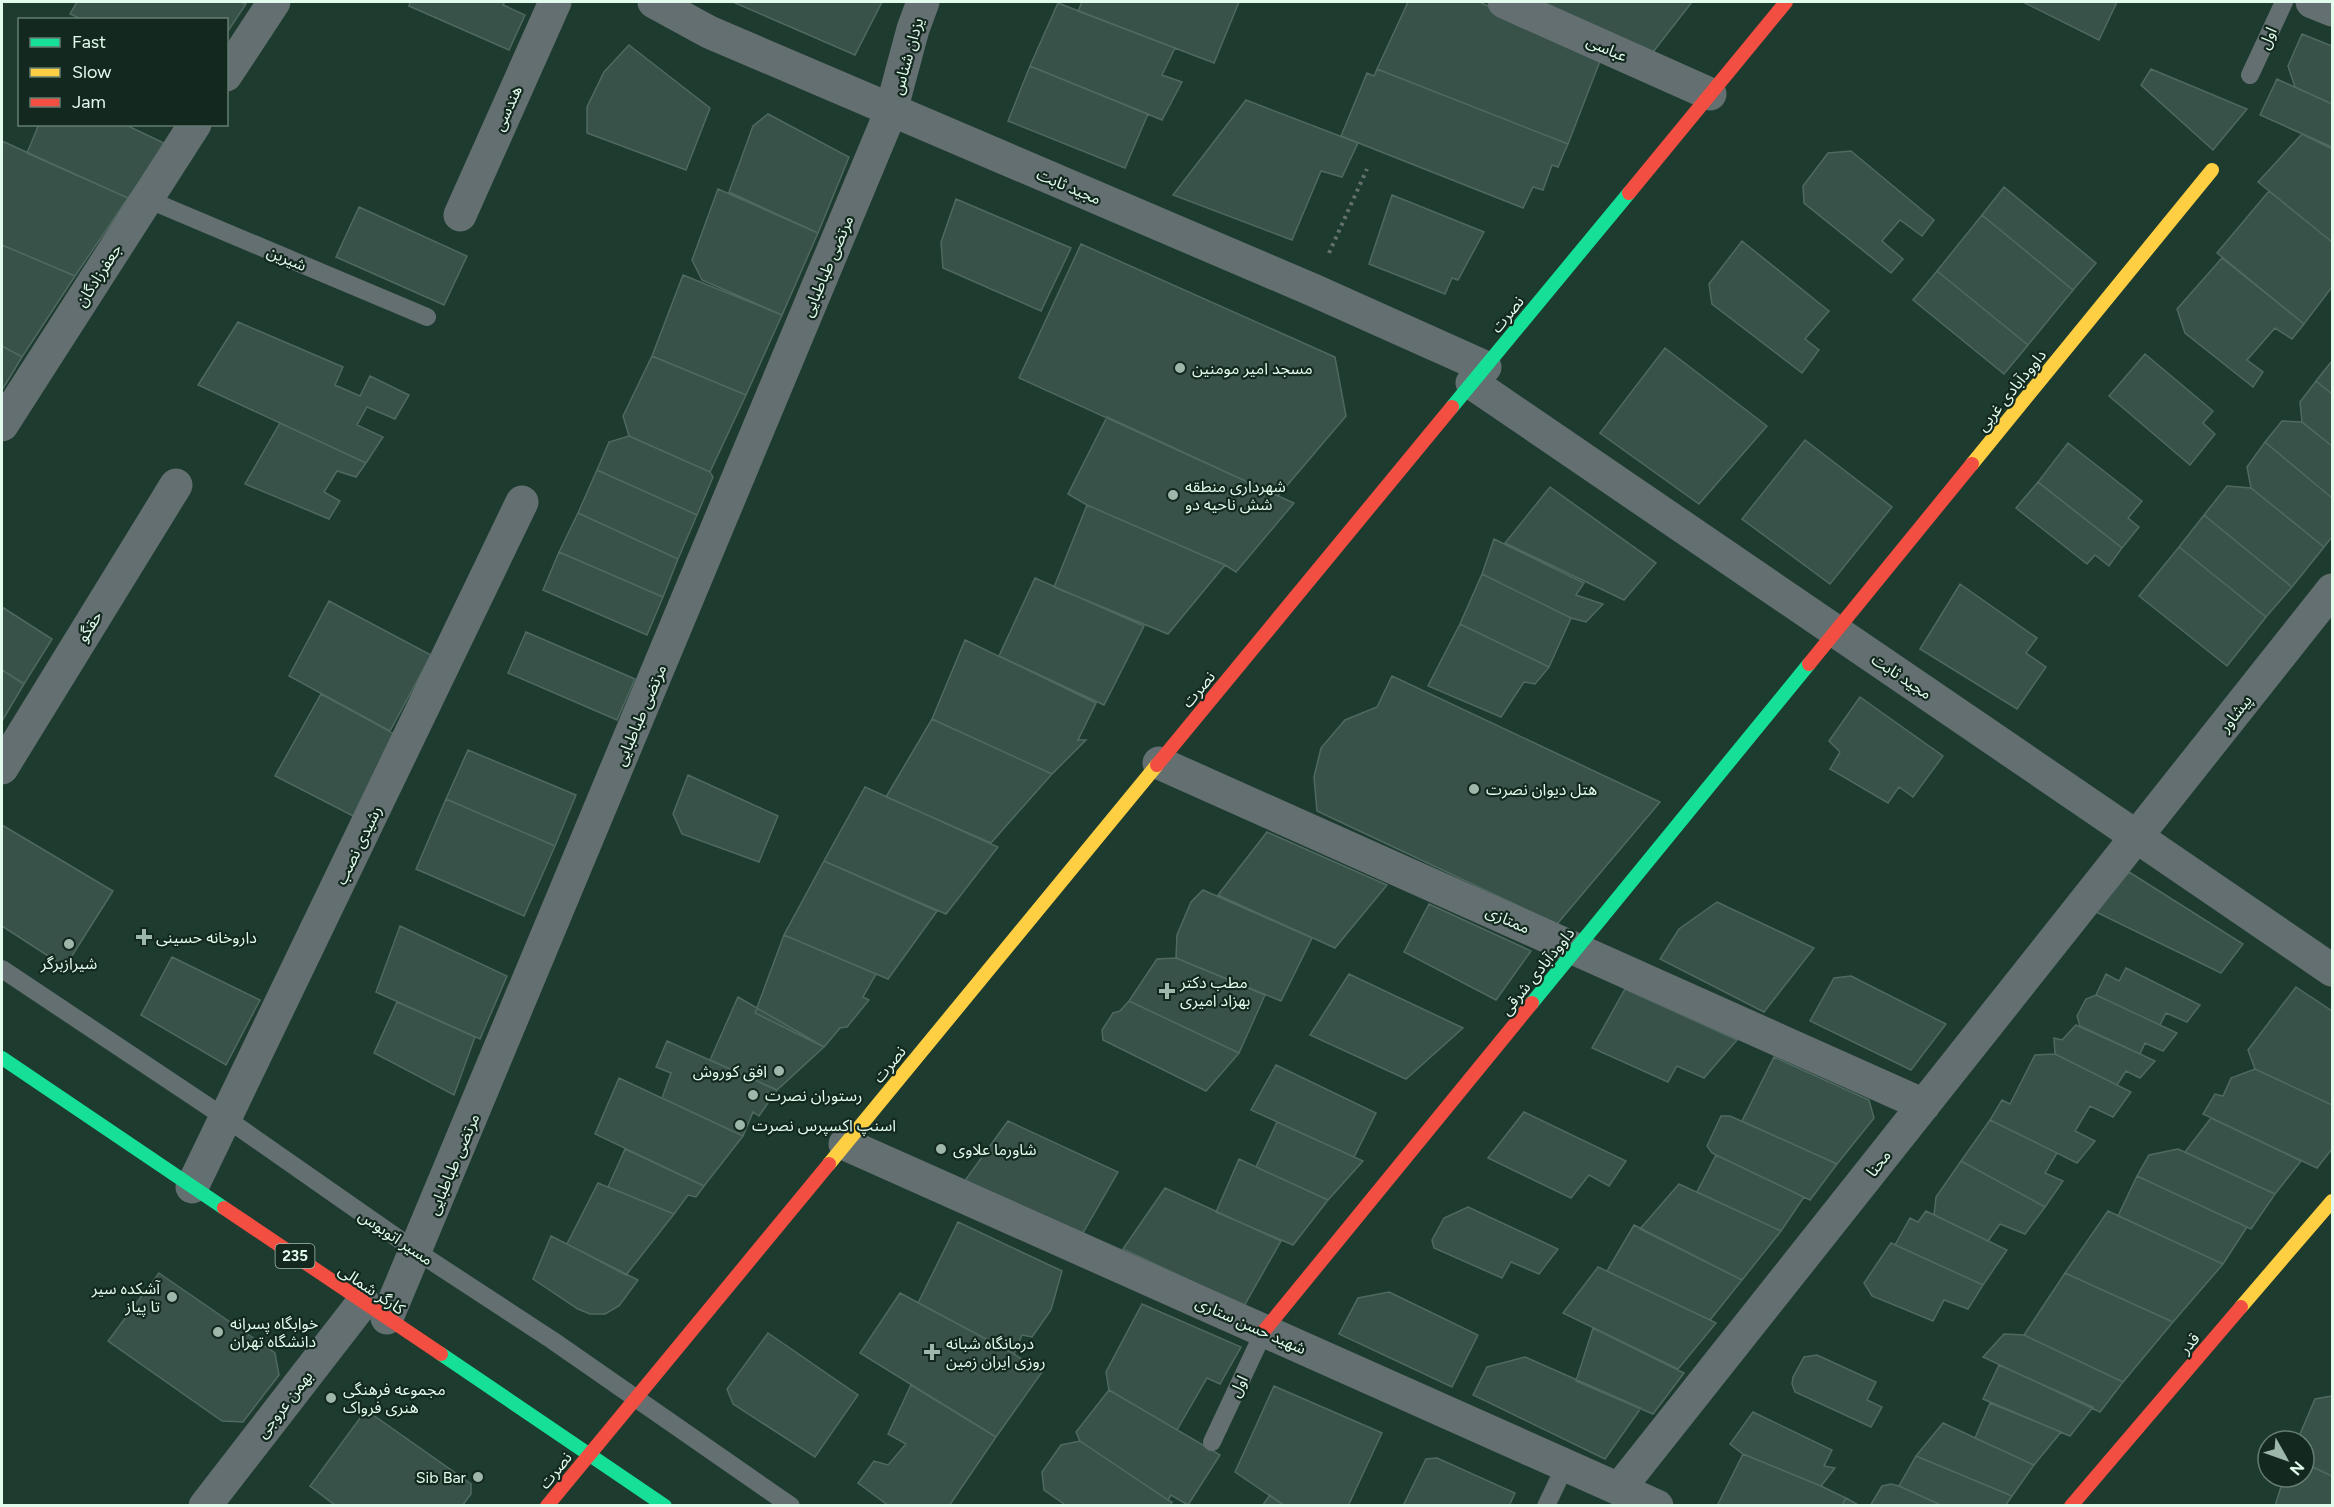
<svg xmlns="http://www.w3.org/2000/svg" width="2334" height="1507" font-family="Figtree,'Noto Sans Arabic',sans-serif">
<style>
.building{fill:#38524a;stroke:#4f6961;stroke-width:1.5}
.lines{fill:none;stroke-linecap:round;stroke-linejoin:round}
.path{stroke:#64716f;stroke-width:4;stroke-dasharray:3 4.5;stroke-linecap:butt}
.lane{stroke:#636f70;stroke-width:18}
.street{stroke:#636f70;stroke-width:33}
.fast{stroke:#16e098;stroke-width:14}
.slow{stroke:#ffcf43;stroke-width:14}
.jam{stroke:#f24e42;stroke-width:14}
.poi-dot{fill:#9db8aa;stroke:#13281e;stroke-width:2}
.labels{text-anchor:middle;stroke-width:4.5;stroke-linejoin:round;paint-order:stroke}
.shield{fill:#13281e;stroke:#a3bcaf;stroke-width:1.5}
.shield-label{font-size:15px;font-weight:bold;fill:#e1fced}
.street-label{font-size:16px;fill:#e1fced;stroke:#13281e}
.poi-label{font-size:16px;fill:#e1fced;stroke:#13281e;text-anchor:start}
</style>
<rect width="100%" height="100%" fill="#1e3b2f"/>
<path class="building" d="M 77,2 L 240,2 L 246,4 L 226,34 L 226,20 L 83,20 L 70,14 Z
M 410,2 L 505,2 L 503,5 L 525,15 L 509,50 L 409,6 Z
M 733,2 L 882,2 L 855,55 Z
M 1082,2 L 1239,2 L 1214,63 L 1078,11 Z
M 1408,2 L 1479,2 L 1602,56 L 1568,144 L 1377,69 Z
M 1538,2 L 1692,2 L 1653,52 Z
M 2026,2 L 2117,2 L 2099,40 L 2025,3 Z
M 1058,3 L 1175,48 L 1162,75 L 1182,82 L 1162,120 L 1030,66 Z
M 2302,34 L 2332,46 L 2332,104 L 2295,87 L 2288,66 Z
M 629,45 L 710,108 L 686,170 L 587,133 L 587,107 L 604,72 Z
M 1030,66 L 1148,114 L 1125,168 L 1008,121 Z
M 1377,69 L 1568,144 L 1558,167 L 1552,165 L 1543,190 L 1533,187 L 1523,208 L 1341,136 L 1367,73 L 1374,76 Z
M 2151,69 L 2247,109 L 2213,150 L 2141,85 Z
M 2277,79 L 2332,104 L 2332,147 L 2260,115 Z
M 1246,100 L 1358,143 L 1342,177 L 1321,171 L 1292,240 L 1173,195 Z
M 768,114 L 849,157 L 818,233 L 729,192 L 753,126 Z
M 39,124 L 124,124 L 166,144 L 128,198 L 27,153 Z
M 2302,134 L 2332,149 L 2332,242 L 2258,182 Z
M 2,141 L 128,198 L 75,276 L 2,245 Z
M 1851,151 L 1934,220 L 1922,236 L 1900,220 L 1882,241 L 1903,259 L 1891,273 L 1804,203 L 1803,186 L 1828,153 Z
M 2004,187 L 2096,263 L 2073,290 L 1982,215 Z
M 718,189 L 818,233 L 782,315 L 702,280 L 692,260 Z
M 2269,191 L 2332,242 L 2332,287 L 2304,324 L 2217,253 Z
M 1392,195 L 1484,232 L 1458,280 L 1452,278 L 1445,294 L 1369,264 Z
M 956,199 L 1071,248 L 1041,311 L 943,268 L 941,242 Z
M 359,207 L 467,256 L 444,305 L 336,257 Z
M 1982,215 L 2073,290 L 2028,345 L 1937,271 Z
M 1742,241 L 1829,311 L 1805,339 L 1819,350 L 1802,373 L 1712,304 L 1709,284 Z
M 1081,244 L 1335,357 L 1346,416 L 1278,496 L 1019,378 Z
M 2,245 L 75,276 L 22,357 L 2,346 Z
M 2222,258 L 2304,324 L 2292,339 L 2275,328 L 2247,360 L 2263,372 L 2253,387 L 2185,333 L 2177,309 Z
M 1937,271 L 2028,345 L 2004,374 L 1913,300 Z
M 683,275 L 782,315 L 746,395 L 652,356 Z
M 238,322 L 343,367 L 335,385 L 360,396 L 370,376 L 409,395 L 395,419 L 367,407 L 357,425 L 383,437 L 366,463 L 198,385 Z
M 2,346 L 22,357 L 2,390 Z
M 1665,348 L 1767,426 L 1699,504 L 1600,433 Z
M 2145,354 L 2213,411 L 2203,423 L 2215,434 L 2190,465 L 2109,396 Z
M 652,356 L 746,395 L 710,472 L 629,436 L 623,416 Z
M 2332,361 L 2332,394 L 2316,381 Z
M 2316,381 L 2332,394 L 2332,446 L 2302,422 L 2300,402 Z
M 1107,417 L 1278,496 L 1294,503 L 1236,572 L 1225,565 L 1087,505 L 1068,494 Z
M 2282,421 L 2302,422 L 2332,446 L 2332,498 L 2265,442 Z
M 280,423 L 366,463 L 356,477 L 337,471 L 324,492 L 340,501 L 329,519 L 245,484 Z
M 629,436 L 710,472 L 713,477 L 697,515 L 597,470 L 609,442 Z
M 1805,440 L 1892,507 L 1830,584 L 1742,519 Z
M 2265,442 L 2332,498 L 2332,537 L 2324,547 L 2251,488 L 2247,467 Z
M 2068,443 L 2142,501 L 2128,518 L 2139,527 L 2122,548 L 2038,482 Z
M 597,470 L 697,515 L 678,559 L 578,513 Z
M 2038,482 L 2122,548 L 2109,566 L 2095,555 L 2087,564 L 2016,508 Z
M 2227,486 L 2251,488 L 2324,547 L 2292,587 L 2204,515 Z
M 1550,487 L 1656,563 L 1624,600 L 1505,543 Z
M 1087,505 L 1225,565 L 1168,634 L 1054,587 Z
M 578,513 L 678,559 L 663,597 L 559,552 Z
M 2204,515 L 2292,587 L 2266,617 L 2179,547 Z
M 1494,539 L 1584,583 L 1576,595 L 1603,604 L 1586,622 L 1571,618 L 1482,574 Z
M 2179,547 L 2266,617 L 2227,666 L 2139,596 Z
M 559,552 L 663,597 L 647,635 L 543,590 Z
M 1482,574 L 1571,618 L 1549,667 L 1460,624 Z
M 1035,578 L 1144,626 L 1104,705 L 999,656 Z
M 1960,584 L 2037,638 L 2026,653 L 2046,667 L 2017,709 L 1920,649 Z
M 329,601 L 431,655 L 390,731 L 289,676 Z
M 2,607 L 52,639 L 24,684 L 2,670 Z
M 1460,624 L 1549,667 L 1535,684 L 1524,682 L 1501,717 L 1428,686 Z
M 526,632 L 635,679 L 617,720 L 508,673 Z
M 965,640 L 1096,703 L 1078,740 L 1086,740 L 1052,774 L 932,719 Z
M 2,670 L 24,684 L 2,721 Z
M 1392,676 L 1660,802 L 1557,924 L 1317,811 L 1314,777 L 1321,748 L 1345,720 L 1377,707 Z
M 321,694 L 402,738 L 359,819 L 275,776 Z
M 1860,697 L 1943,756 L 1913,797 L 1899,787 L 1888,803 L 1830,769 L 1840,752 L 1829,741 Z
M 932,719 L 1052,774 L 991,843 L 886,797 Z
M 468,750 L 576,795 L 555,846 L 446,799 Z
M 688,775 L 778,816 L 759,862 L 682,834 L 673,814 Z
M 865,787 L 998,847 L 946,914 L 824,861 Z
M 446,799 L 555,846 L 524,916 L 416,869 Z
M 2,825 L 113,891 L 65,967 L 2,926 Z
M 1267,832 L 1387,885 L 1335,948 L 1218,895 Z
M 824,861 L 937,911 L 888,979 L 784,935 Z
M 2129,872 L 2243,944 L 2221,973 L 2096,912 Z
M 1203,890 L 1312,938 L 1281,1001 L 1176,958 L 1177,935 L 1191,902 Z
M 1717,902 L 1814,948 L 1764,1012 L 1660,959 L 1679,929 Z
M 1429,904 L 1531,951 L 1496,1000 L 1404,952 Z
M 400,926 L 507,976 L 480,1039 L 376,992 Z
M 784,935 L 876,974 L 863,997 L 869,1000 L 847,1027 L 840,1028 L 824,1047 L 755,1013 Z
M 172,957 L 260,1000 L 226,1065 L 141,1015 Z
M 1176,958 L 1265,995 L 1239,1053 L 1129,1001 L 1157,959 Z
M 2126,968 L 2200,1005 L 2187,1022 L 2166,1013 L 2160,1025 L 2096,995 L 2106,974 L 2119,981 Z
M 1349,974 L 1463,1028 L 1406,1079 L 1310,1035 Z
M 1851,976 L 1946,1024 L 1911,1070 L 1810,1021 L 1834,978 Z
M 2296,987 L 2332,1011 L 2332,1105 L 2255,1069 L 2248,1050 Z
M 1625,989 L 1737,1040 L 1704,1078 L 1677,1066 L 1668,1082 L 1592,1048 Z
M 2096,995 L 2160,1025 L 2177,1033 L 2163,1051 L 2145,1043 L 2140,1054 L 2080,1026 L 2077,1016 L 2086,999 Z
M 738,997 L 824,1047 L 777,1090 L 710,1060 Z
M 1129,1001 L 1239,1053 L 1206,1091 L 1103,1040 L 1102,1030 L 1113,1013 L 1120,1011 Z
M 397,1002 L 475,1037 L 454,1095 L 374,1053 Z
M 2076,1025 L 2140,1054 L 2155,1061 L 2140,1078 L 2126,1071 L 2117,1085 L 2055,1054 L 2054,1038 L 2062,1040 Z
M 667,1041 L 777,1090 L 759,1116 L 753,1112 L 743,1136 L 662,1098 L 671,1073 L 656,1067 Z
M 2055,1054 L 2131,1092 L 2113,1117 L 2090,1106 L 2075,1131 L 2095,1141 L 2077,1163 L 1990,1120 L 2002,1100 L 2010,1104 L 2035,1055 Z
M 1774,1057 L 1869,1100 L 1874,1118 L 1837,1164 L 1742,1121 Z
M 1276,1065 L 1376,1113 L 1354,1157 L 1251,1110 Z
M 2255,1069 L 2332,1105 L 2332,1149 L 2317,1168 L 2203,1114 L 2215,1094 L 2223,1096 L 2231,1078 Z
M 619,1078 L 743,1136 L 704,1186 L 595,1134 Z
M 1524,1112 L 1626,1161 L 1609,1186 L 1589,1175 L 1571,1198 L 1488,1158 Z
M 1721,1116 L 1730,1116 L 1837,1164 L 1810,1200 L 1712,1153 L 1707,1146 Z
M 2211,1118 L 2301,1161 L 2275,1194 L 2185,1152 Z
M 1990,1120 L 2057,1153 L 2045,1173 L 2063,1181 L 2045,1207 L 1961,1161 Z
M 1008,1121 L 1118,1172 L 1080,1238 L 964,1182 Z
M 1277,1122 L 1363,1161 L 1328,1200 L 1256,1167 Z
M 625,1149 L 704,1186 L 696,1197 L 688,1195 L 674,1214 L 608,1187 Z
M 2178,1149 L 2275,1194 L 2251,1229 L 2137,1176 L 2149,1155 Z
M 1716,1155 L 1804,1197 L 1781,1231 L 1697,1192 Z
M 1239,1159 L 1328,1200 L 1293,1245 L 1216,1212 Z
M 1961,1161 L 2045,1207 L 2025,1234 L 2000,1224 L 1988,1241 L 1934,1215 L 1936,1197 Z
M 2137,1176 L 2247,1227 L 2223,1264 L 2118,1216 Z
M 598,1183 L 674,1214 L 626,1275 L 567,1244 Z
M 1679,1184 L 1781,1231 L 1742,1280 L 1640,1229 Z
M 1165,1188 L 1281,1241 L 1244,1306 L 1123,1249 Z
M 1468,1207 L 1558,1249 L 1539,1274 L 1511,1262 L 1502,1278 L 1434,1248 L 1432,1240 L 1444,1218 Z
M 1926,1211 L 2007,1250 L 1983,1285 L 1895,1245 L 1910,1218 L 1918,1222 Z
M 2108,1211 L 2223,1264 L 2173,1322 L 2065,1273 Z
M 958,1222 L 1062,1271 L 1051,1310 L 1032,1337 L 1022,1335 L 1014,1354 L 918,1303 Z
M 1634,1225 L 1742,1280 L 1710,1320 L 1607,1271 Z
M 551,1236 L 638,1280 L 619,1306 L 605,1314 L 590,1314 L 578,1309 L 533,1279 Z
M 1891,1243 L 1983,1285 L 1968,1309 L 1944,1300 L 1933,1321 L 1872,1296 L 1864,1283 Z
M 1598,1267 L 1710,1320 L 1716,1323 L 1678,1369 L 1563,1313 Z
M 159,1273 L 275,1353 L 279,1375 L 243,1422 L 222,1421 L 108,1341 Z
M 2065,1273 L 2173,1322 L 2123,1382 L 2024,1335 Z
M 1389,1292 L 1478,1335 L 1452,1387 L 1339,1334 L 1358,1298 Z
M 900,1293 L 1014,1354 L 1042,1372 L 996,1437 L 860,1353 Z
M 1142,1304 L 1241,1347 L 1220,1384 L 1207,1378 L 1177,1430 L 1109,1390 L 1106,1372 Z
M 1593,1328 L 1684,1373 L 1653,1414 L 1576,1381 Z
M 768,1333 L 858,1395 L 815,1457 L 733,1404 L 727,1389 Z
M 2004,1334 L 2024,1335 L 2123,1382 L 2100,1412 L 1983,1357 Z
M 1817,1355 L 1876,1382 L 1867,1400 L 1882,1407 L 1871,1427 L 1795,1392 L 1792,1384 L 1793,1377 L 1804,1357 Z
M 1525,1357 L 1641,1408 L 1605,1459 L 1473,1395 L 1487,1367 Z
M 1999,1365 L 2093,1407 L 2070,1436 L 1983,1399 Z
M 911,1385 L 996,1437 L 949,1506 L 889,1506 L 858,1483 L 874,1461 L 888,1465 L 906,1444 L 888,1434 Z
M 1274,1386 L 1382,1433 L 1348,1506 L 1285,1506 L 1235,1472 Z
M 1109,1390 L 1220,1455 L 1188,1505 L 1171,1495 L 1168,1500 L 1080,1441 L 1076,1432 Z
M 2332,1396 L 2332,1476 L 2304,1463 L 2304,1441 L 2297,1441 L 2315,1399 Z
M 1990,1403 L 2061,1432 L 2034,1465 L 1975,1438 Z
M 366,1410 L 471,1484 L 471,1494 L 462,1506 L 336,1506 L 310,1486 Z
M 1753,1412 L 1832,1450 L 1824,1466 L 1835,1468 L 1821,1486 L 1743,1454 L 1730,1444 Z
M 1943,1423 L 2034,1465 L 2012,1496 L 1916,1456 Z
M 1080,1441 L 1168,1500 L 1172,1502 L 1170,1506 L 1067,1506 L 1044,1490 L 1042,1472 L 1061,1445 Z
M 1743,1454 L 1821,1486 L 1846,1498 L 1842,1506 L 1717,1506 Z
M 1916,1456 L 2012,1496 L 2005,1506 L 1943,1506 L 1899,1486 Z
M 1437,1458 L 1515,1493 L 1509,1506 L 1403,1506 L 1426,1459 Z
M 2304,1463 L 2332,1476 L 2332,1506 L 2275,1506 L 2284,1477 L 2304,1477 Z
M 1891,1484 L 1899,1486 L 1943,1506 L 1870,1506 L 1882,1486 Z
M 1270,1495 L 1285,1506 L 1262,1506 Z
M 1846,1498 L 1860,1506 L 1842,1506 Z"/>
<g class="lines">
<path class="path" d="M 1329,253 L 1367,169"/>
<path class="lane" d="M 2250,75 L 2284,2
M 147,199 L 427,317
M 2,969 L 227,1119 L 416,1251 L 552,1340 L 791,1506
M 1212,1442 L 1264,1331
M 1546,1506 L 1566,1464"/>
<path class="street" d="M 654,2 L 709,32 L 1313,290 L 1485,367
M 1504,2 L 1710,94
M 2312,2 L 2332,10
M 226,75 L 274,2
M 460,215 L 555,2
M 1472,383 L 2332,970
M 2,425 L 195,124
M 1159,763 L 1924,1105
M 2,768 L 176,485
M 845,1144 L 1657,1506
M 192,1187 L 522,502
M 387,1318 L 891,111 L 913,29 L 923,2
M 1619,1489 L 2332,590
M 205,1506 L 363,1302"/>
<path class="fast" d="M 1452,407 L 1629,193
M 1532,1003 L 1809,664
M 2,1058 L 224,1208
M 441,1354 L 665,1506"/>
<path class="slow" d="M 1972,464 L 2212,170
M 829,1164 L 1157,765
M 2241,1307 L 2332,1201"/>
<path class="jam" d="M 1629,193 L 1786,2
M 1809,664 L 1972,464
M 1157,765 L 1452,407
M 224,1208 L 441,1354
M 1264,1331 L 1532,1003
M 547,1506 L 829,1164
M 2071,1506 L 2241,1307"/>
</g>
<g class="poi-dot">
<circle cx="1180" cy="368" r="6"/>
<circle cx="1173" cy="495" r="6"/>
<circle cx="1474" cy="789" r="6"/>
<path d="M141 928h6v6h6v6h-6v6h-6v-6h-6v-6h6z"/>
<circle cx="69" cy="944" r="6"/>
<path d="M1164 982h6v6h6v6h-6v6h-6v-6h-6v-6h6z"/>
<circle cx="779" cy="1071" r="6"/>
<circle cx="753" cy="1095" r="6"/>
<circle cx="740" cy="1125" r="6"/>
<circle cx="941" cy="1149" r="6"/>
<circle cx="172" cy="1297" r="6"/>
<circle cx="218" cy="1332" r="6"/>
<path d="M929 1343h6v6h6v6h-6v6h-6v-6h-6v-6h6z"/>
<circle cx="331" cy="1398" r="6"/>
<circle cx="478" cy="1477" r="6"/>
</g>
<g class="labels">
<rect class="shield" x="275.5" y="1244" width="39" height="24" rx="4.5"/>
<g class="shield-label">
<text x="295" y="1261">235</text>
</g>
<g class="street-label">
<text transform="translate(2267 38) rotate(-66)" y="6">اول</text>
<text transform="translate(1607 48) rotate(24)" y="6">عباسی</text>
<text transform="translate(907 56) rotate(-74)" y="6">یزدان شناس</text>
<text transform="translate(507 108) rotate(-66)" y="6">هندسی</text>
<text transform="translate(1069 186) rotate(23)" y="6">مجید ثابت</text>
<text transform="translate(287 258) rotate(23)" y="6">شیرین</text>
<text transform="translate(827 266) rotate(-67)" y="6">مرتضی طباطبایی</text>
<text transform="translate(98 275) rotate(-57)" y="6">جعفرزادگان</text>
<text transform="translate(1507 314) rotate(-51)" y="6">نصرت</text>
<text transform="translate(2011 390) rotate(-51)" y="6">داوودآبادی غربی</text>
<text transform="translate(89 626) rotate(-58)" y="6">حقگو</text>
<text transform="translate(1902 676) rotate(34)" y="6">مجید ثابت</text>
<text transform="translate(1198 689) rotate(-50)" y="6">نصرت</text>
<text transform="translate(2235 713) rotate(-52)" y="6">پیشاور</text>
<text transform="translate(640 715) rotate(-67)" y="6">مرتضی طباطبایی</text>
<text transform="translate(358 845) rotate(-64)" y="6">رشیدی نصب</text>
<text transform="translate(1508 919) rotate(24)" y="6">ممتازی</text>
<text transform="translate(1537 971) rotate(-51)" y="6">داوودآبادی شرقی</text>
<text transform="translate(889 1064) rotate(-51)" y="6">نصرت</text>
<text transform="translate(1878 1163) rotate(-52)" y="6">محنا</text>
<text transform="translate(453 1164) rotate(-67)" y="6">مرتضی طباطبایی</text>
<text transform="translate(396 1237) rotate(34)" y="6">مسیر اتوبوس</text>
<text transform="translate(372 1289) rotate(34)" y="6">کارگر شمالی</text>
<text transform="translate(1251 1325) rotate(24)" y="6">شهید حسن ستاری</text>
<text transform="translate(2189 1343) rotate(-49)" y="6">قدر</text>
<text transform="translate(1238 1386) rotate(-64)" y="6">اول</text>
<text transform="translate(284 1404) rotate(-52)" y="6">بهمن عروجی</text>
<text transform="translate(555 1470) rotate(-51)" y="6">نصرت</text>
</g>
<g class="poi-label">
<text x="1192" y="374">مسجد امیر مومنین</text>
<text x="1185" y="492">شهرداری منطقه<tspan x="1185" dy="18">شش ناحیه دو</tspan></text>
<text x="1486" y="795">هتل دیوان نصرت</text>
<text x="156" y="943">داروخانه حسینی</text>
<text x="69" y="969" text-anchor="middle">شیرازبرگر</text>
<text x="1180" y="988">مطب دکتر<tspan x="1180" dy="18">بهزاد امیری</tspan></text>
<text x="767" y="1077" text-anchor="end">افق کوروش</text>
<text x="765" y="1101">رستوران نصرت</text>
<text x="752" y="1131">اسنپ اکسپرس نصرت</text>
<text x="953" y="1155">شاورما علاوی</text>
<text x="160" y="1294" text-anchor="end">آشکده سیر<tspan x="160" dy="18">تا پیاز</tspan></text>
<text x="230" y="1329">خوابگاه پسرانه<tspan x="230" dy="18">دانشگاه تهران</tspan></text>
<text x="946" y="1349">درمانگاه شبانه<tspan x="946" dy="18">روزی ایران زمین</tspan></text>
<text x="343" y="1395">مجموعه فرهنگی<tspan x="343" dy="18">هنری فرواک</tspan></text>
<text x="466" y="1483" text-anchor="end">Sib Bar</text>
</g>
</g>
<rect width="2334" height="1507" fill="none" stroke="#e1fced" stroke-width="6"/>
<rect x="18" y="18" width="210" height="108" fill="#13281e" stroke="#657d71" stroke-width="1.5"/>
<rect x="30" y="38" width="30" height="9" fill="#16e098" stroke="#657d71" stroke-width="1.5"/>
<text x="72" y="48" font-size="18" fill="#e1fced">Fast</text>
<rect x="30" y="68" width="30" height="9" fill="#ffcf43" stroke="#657d71" stroke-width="1.5"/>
<text x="72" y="78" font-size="18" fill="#e1fced">Slow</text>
<rect x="30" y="98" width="30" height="9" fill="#f24e42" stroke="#657d71" stroke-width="1.5"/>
<text x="72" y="108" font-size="18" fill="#e1fced">Jam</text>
<g transform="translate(2286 1459) rotate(130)"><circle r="28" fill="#13281e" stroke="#657d71" stroke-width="1.5"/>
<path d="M0-4.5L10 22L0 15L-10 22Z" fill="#9db8aa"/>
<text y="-9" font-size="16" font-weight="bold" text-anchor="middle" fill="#e1fced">N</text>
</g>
</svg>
